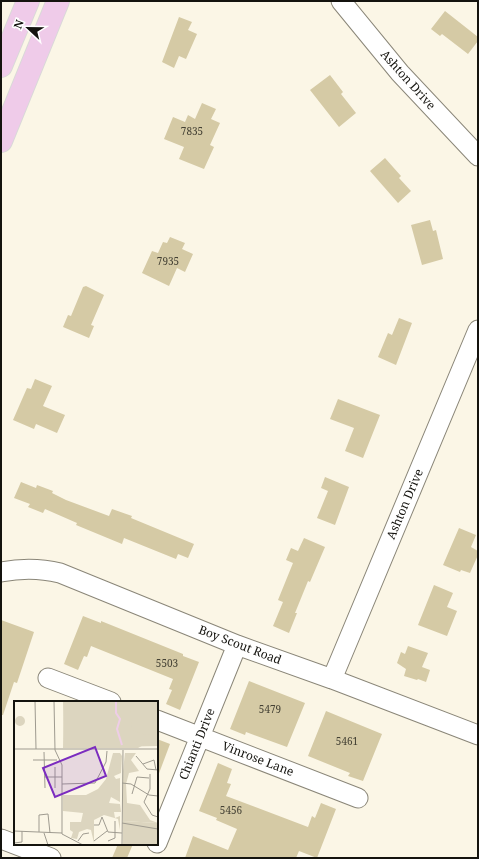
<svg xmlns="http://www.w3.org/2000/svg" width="479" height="859" font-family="'Noto Serif',serif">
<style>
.building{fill:#d5caa5}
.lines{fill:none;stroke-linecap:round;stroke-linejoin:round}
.minor-casing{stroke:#8a8678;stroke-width:21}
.major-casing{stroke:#d9d9d8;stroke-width:24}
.minor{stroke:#fff;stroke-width:19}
.major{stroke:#efcbe9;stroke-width:22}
.labels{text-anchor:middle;stroke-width:4;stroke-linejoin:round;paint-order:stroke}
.number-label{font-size:10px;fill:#444134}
.street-label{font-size:12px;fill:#14130e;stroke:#fff}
.inset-river{fill:none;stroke:#eecde7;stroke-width:2}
.inset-road{fill:none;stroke:#9f9b90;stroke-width:1}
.view{fill:#7b2cbf;fill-opacity:0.15;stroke:#7b2cbf;stroke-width:2}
.inset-edge{fill:none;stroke:#14130e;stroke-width:2}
</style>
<rect width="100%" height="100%" fill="#fbf6e6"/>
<path class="building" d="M 445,11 L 478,37 L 478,41 L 468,54 L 442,34 L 440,36 L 431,29 Z
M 179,17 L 192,22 L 188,30 L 197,34 L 186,59 L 179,56 L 174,68 L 162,62 Z
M 330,75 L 343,92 L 341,94 L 356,113 L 339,127 L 310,90 Z
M 202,103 L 216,109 L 211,119 L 220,123 L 210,145 L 214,147 L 204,169 L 179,159 L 184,147 L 164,139 L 173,117 L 185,122 L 188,115 L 195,119 Z
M 385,158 L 401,176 L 399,178 L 411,191 L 398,203 L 370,171 Z
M 430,220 L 433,231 L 436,230 L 443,259 L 422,265 L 411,225 Z
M 170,237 L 185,243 L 182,249 L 193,254 L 185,272 L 177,268 L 169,286 L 142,273 L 152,251 L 158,253 L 163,242 L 167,243 Z
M 86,286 L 104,295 L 91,325 L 94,326 L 89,338 L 63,327 L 68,315 L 71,316 L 83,287 Z
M 399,318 L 412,323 L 396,365 L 378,357 L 388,333 L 392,335 Z
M 35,379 L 52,386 L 43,406 L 65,415 L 57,433 L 36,424 L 34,429 L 13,420 L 27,388 L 31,389 Z
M 338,399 L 380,415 L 363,458 L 345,451 L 354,428 L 330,419 Z
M 325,477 L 349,487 L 335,525 L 317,518 L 328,491 L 321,488 Z
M 21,482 L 36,488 L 37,485 L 53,491 L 52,493 L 66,500 L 109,516 L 112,509 L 132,516 L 131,518 L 194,544 L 188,558 L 178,554 L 176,559 L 124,538 L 122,544 L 76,525 L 77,523 L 45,509 L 43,513 L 28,507 L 30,504 L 14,498 Z
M 459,528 L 476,535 L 471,547 L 478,551 L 478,555 L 470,573 L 461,570 L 460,572 L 443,565 Z
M 304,538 L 325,547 L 310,582 L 308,581 L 295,613 L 297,613 L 289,633 L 273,626 L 283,602 L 278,600 L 293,563 L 286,560 L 291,548 L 298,551 Z
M 434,585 L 453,593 L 447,607 L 457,611 L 447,636 L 418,625 Z
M 83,616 L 101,623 L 101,621 L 183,654 L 183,656 L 199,662 L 180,710 L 166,704 L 172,690 L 169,689 L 173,679 L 91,646 L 87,657 L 84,656 L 78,670 L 64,664 Z
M 1,620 L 34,632 L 17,683 L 14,682 L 3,715 L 1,715 Z
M 408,646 L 428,653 L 422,667 L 430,670 L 426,682 L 418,679 L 417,680 L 404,676 L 406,669 L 397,663 L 401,652 L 405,654 Z
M 249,681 L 305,703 L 287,747 L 246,732 L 245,735 L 230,729 Z
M 326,711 L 382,734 L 363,781 L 348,776 L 350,773 L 308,756 Z
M 157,739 L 170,744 L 158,776 L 157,776 Z
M 218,763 L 232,769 L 227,783 L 231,784 L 226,796 L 308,827 L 312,816 L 315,818 L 321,803 L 336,809 L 317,858 L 299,851 L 296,858 L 185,858 L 193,836 L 228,850 L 237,829 L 216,820 L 217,818 L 199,811 Z
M 118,844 L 133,844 L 127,858 L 112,858 Z"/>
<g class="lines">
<g class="minor-casing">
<path id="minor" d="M 341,1 L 400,73 L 478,156
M 1,572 C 21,568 40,568 60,573 L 237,645 L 332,679 L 478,735
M 48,678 L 111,702
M 332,679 L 478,330
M 157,720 L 358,798
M 1,839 L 51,858
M 157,843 L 237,645"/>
</g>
<g class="major-casing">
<path id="major" d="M 1,66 L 28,1
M 1,141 L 58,1"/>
</g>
<use href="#minor" class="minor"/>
<use href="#major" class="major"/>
</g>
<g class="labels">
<g class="number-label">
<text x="192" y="135">7835</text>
<text x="168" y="265">7935</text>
<text x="167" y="667">5503</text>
<text x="270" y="713">5479</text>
<text x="347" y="745">5461</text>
<text x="231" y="814">5456</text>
</g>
<g class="street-label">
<text transform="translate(408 80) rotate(48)" y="4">Ashton Drive</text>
<text transform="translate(405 504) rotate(-67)" y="4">Ashton Drive</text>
<text transform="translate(240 645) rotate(21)" y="4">Boy Scout Road</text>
<text transform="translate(197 744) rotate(-68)" y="4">Chianti Drive</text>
<text transform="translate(258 759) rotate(21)" y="4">Vinrose Lane</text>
</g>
</g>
<g transform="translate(14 701)">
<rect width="144" height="144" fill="#fbf6e6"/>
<path d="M 50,0 L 144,0 L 144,45 L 49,47 ZM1 20a5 5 0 1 1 10 0a5 5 0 1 1-10 0ZM 109,120 L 144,122 L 144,144 L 109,144 Z" fill="#dcd5bf"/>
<path d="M 49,0 L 110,0 L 116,4 L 118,29 L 132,34 L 144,33 L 144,42 L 135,41 L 124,47 L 50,47 ZM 99,52 L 106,52 L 108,55 L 107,72 L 100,75 L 102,78 L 106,77 L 106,101 L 97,96 L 95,102 L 106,103 L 107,111 L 100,111 L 101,117 L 106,115 L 106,129 L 104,118 L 90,114 L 80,119 L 80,142 L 77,129 L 73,128 L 65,131 L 63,138 L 57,137 L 59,131 L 56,129 L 56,121 L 67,121 L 69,112 L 49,110 L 49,94 L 72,94 L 84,88 L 92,78 ZM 111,52 L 122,52 L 117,59 L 125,70 L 115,72 L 112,83 L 113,102 L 126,104 L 136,119 L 144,122 L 109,120 L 109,70 Z" fill="#dcd5bf"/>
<path class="inset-river" d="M 102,0 L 102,12 L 106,18 L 103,28 L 108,44"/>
<path class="inset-road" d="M 21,0 L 22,48M 40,0 L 41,49 L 48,64 L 48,133 L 69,144M 0,48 L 144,48M 30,51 L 31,87M 122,55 L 133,68 L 144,69M 19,59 L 43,59M 129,63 L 140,59 L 142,69M 41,66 L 41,87M 136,73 L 136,88 L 130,101 L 138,114 L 144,116M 30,76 L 48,76M 108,82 L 117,83 L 135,94 L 144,95M 48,83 L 81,82 L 92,61 L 93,50M 118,93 L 123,76 L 135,77M 108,122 L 144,128M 80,124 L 85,124 L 88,116 L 94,131 L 108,132M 0,130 L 48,132M 25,131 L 25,114 L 34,113 L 36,132M 30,132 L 34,144M 64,140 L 69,133 L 75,132M 80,140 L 93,130M 94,140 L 101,137 L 101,120M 0,142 L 8,141 L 8,130M 108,144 L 109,49"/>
<path class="view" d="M 81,46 L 92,75 L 41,96 L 29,67 Z"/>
<rect width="144" height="144" class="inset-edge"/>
</g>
<rect width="479" height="859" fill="none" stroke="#14130e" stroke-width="4"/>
<g transform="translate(28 28) rotate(292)" stroke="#ffffff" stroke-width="3" paint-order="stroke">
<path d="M0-3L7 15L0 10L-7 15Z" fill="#14130e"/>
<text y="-6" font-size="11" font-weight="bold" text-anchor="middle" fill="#14130e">N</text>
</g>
</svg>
